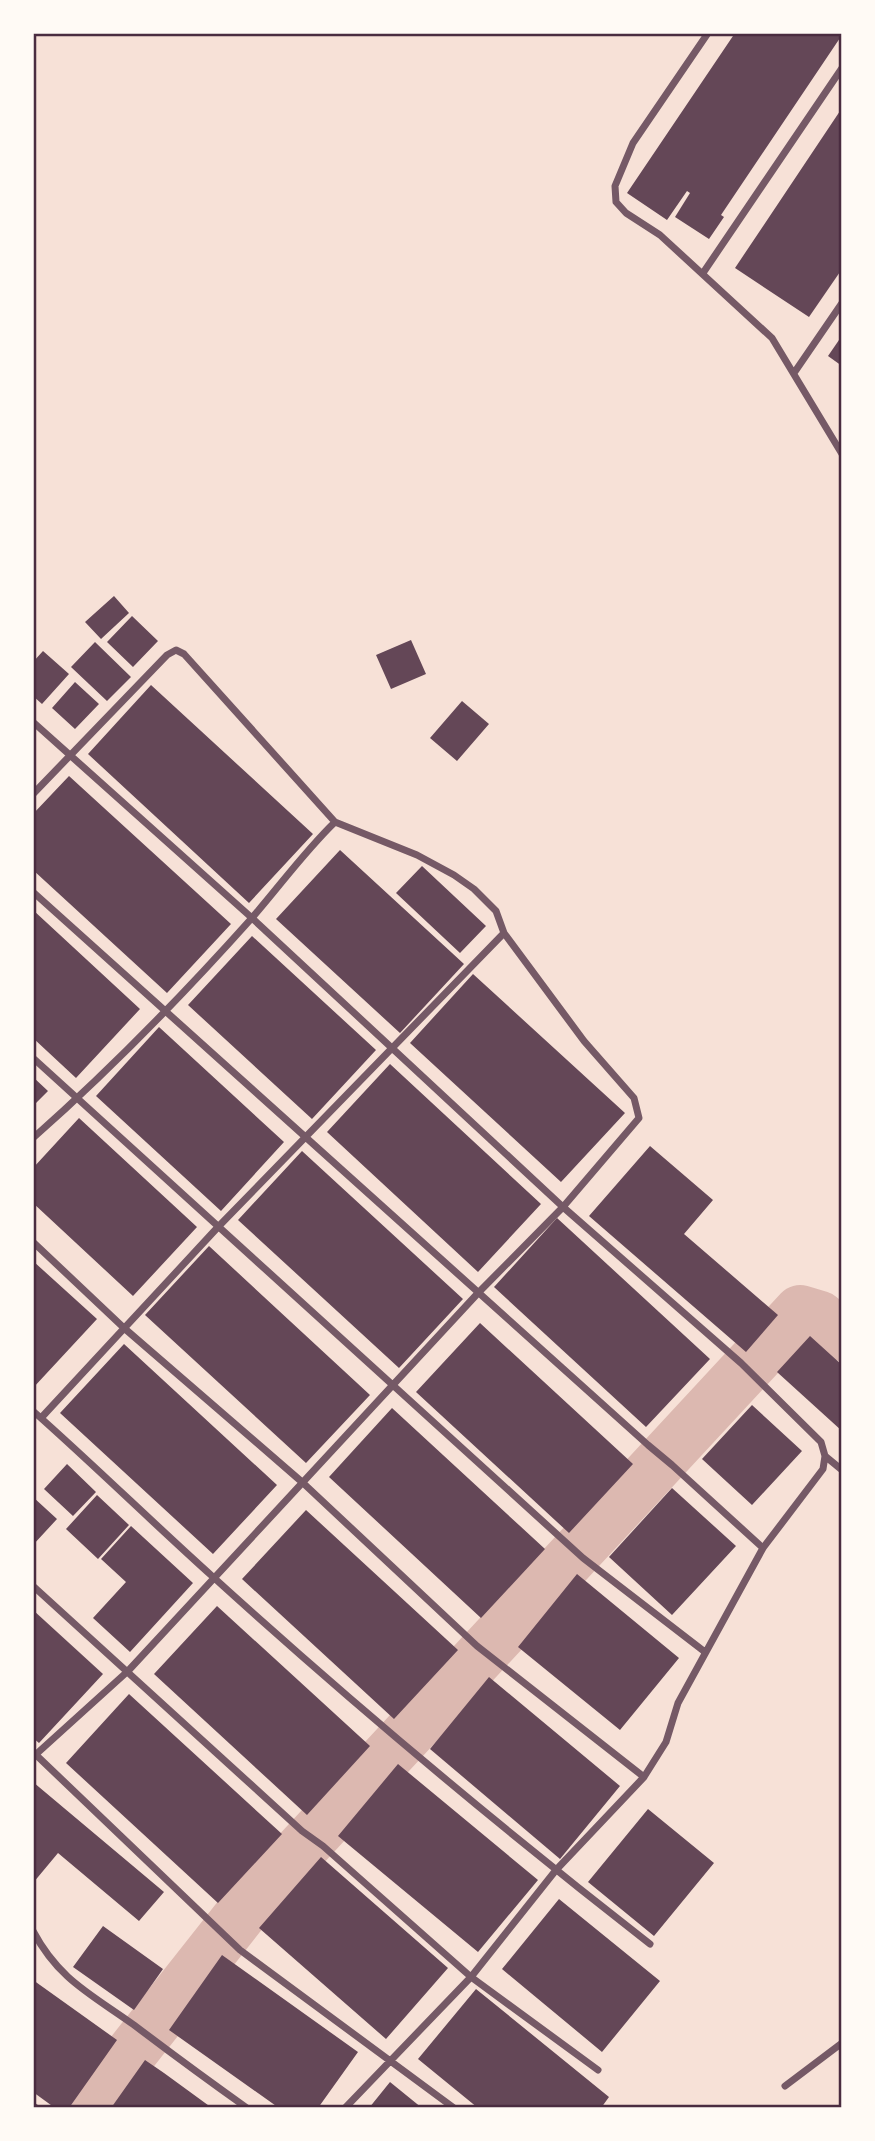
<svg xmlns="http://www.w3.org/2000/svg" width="875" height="2141" font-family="Roboto,sans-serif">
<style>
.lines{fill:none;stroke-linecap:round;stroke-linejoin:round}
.river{stroke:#dcb8b0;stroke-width:52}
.building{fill:#644757}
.minor{stroke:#755966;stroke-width:7}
.neatline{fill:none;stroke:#4a2c40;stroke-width:2.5}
</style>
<rect width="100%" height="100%" fill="#f7e1d7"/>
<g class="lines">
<path class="river" d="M 88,2108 L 241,1914 L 800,1311 L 820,1317 L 842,1335"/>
</g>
<path class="building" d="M 735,33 L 842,35 L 721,215 L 724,217 L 709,239 L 675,217 L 690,193 L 687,191 L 667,220 L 627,193 Z
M 842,108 L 842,269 L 809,317 L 735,268 Z
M 839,340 L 842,342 L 842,366 L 828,356 Z
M 114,596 L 129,613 L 101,639 L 85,622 Z
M 132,616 L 158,641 L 133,667 L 107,642 Z
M 411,640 L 426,674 L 391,689 L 376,655 Z
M 95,642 L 131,677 L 107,701 L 71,667 Z
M 43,651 L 69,674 L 42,704 L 33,696 L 33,662 Z
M 75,682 L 99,704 L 75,729 L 52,708 Z
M 151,685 L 313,834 L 249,903 L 88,754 Z
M 462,701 L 489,724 L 457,761 L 430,738 Z
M 69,776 L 231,924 L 167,993 L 33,870 L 33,814 Z
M 340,850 L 464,964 L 400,1033 L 276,919 Z
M 422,866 L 486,926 L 460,953 L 396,893 Z
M 33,910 L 140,1009 L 76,1078 L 33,1038 Z
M 252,936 L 376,1050 L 312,1119 L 188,1005 Z
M 473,974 L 625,1113 L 561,1182 L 410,1043 Z
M 159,1027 L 284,1142 L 221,1211 L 96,1096 Z
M 390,1064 L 541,1204 L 478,1272 L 327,1132 Z
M 33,1077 L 48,1091 L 33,1106 Z
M 79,1118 L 197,1227 L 133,1296 L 33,1203 L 33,1168 Z
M 650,1146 L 713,1200 L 684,1234 L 778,1315 L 746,1352 L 589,1216 Z
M 302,1151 L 463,1299 L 399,1368 L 238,1220 Z
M 557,1218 L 710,1359 L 646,1427 L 494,1287 Z
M 209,1246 L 370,1395 L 306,1463 L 145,1315 Z
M 33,1261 L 97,1319 L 33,1388 Z
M 480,1323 L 633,1464 L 569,1533 L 416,1392 Z
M 810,1336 L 842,1365 L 842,1431 L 777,1372 Z
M 124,1344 L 277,1485 L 213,1554 L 60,1413 Z
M 752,1405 L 802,1451 L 752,1505 L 702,1459 Z
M 392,1408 L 545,1549 L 481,1618 L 329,1477 Z
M 67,1464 L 96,1492 L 73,1516 L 44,1489 Z
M 672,1488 L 736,1546 L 672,1615 L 609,1557 Z
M 97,1495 L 129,1525 L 98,1559 L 66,1529 Z
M 33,1497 L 57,1519 L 33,1545 Z
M 306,1510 L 458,1650 L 394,1719 L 242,1579 Z
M 131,1526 L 193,1583 L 130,1652 L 93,1618 L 126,1582 L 101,1559 Z
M 577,1574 L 679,1658 L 620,1730 L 518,1647 Z
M 217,1606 L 370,1746 L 307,1815 L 154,1674 Z
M 33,1610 L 103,1674 L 39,1743 L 33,1738 Z
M 489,1677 L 620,1786 L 560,1859 L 430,1749 Z
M 129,1694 L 282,1834 L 218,1903 L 66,1763 Z
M 398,1764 L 538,1880 L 478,1952 L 338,1836 Z
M 33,1782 L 164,1892 L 139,1921 L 58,1853 L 33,1883 Z
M 648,1809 L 714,1863 L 654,1936 L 588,1882 Z
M 321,1857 L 448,1968 L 386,2039 L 259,1928 Z
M 559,1899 L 660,1981 L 602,2052 L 502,1969 Z
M 103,1926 L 163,1969 L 134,2010 L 73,1967 Z
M 222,1955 L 358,2052 L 318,2108 L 279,2108 L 169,2030 Z
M 33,1980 L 117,2040 L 69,2108 L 55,2108 L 33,2092 Z
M 476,1989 L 609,2097 L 601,2108 L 478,2108 L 418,2059 Z
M 145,2060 L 164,2073 L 212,2108 L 111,2108 Z
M 390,2082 L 422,2108 L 369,2108 Z"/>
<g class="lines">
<path class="minor" d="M 708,33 L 633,143 L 615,186 L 616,202 L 626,213 L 660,235 L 772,338 L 842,454
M 703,273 L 842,68
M 794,373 L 842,303
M 33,722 L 252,918 L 563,1207 L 741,1363 L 821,1442 L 825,1456 L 823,1469 L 763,1548 L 678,1703 L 666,1742 L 644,1777 L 556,1870 L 471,1977 L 345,2108
M 33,794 L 167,655 L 176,650 L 184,654 L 335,822
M 33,892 L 648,1445 L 672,1465 L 763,1548
M 33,1058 L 583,1558 L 705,1652
M 33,1138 C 110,1070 183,995 251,919 C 279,887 304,852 335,822 L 417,855 L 454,875 L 474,889 L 496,911 L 504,933 L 584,1041 L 634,1098 L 639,1118 L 563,1207 L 479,1292 L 128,1671 L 33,1757
M 33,1242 L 124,1328 L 302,1482 L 477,1646 L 644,1777
M 33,1411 C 94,1465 152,1522 212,1576 C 353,1704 500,1827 650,1944
M 41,1418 L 218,1227 L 504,933
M 825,1456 L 842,1470
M 33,1586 L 302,1831 L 323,1846 L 471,1977 L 598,2070
M 33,1752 L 240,1950 L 454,2108
M 33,1931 C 59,1980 91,1994 134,2025 C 171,2053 209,2081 247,2108
M 785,2086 L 842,2043
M 33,2106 L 36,2108"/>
</g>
<rect width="875" height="2141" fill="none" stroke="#fffaf5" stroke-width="70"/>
<rect x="35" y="35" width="805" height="2071" class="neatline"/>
</svg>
